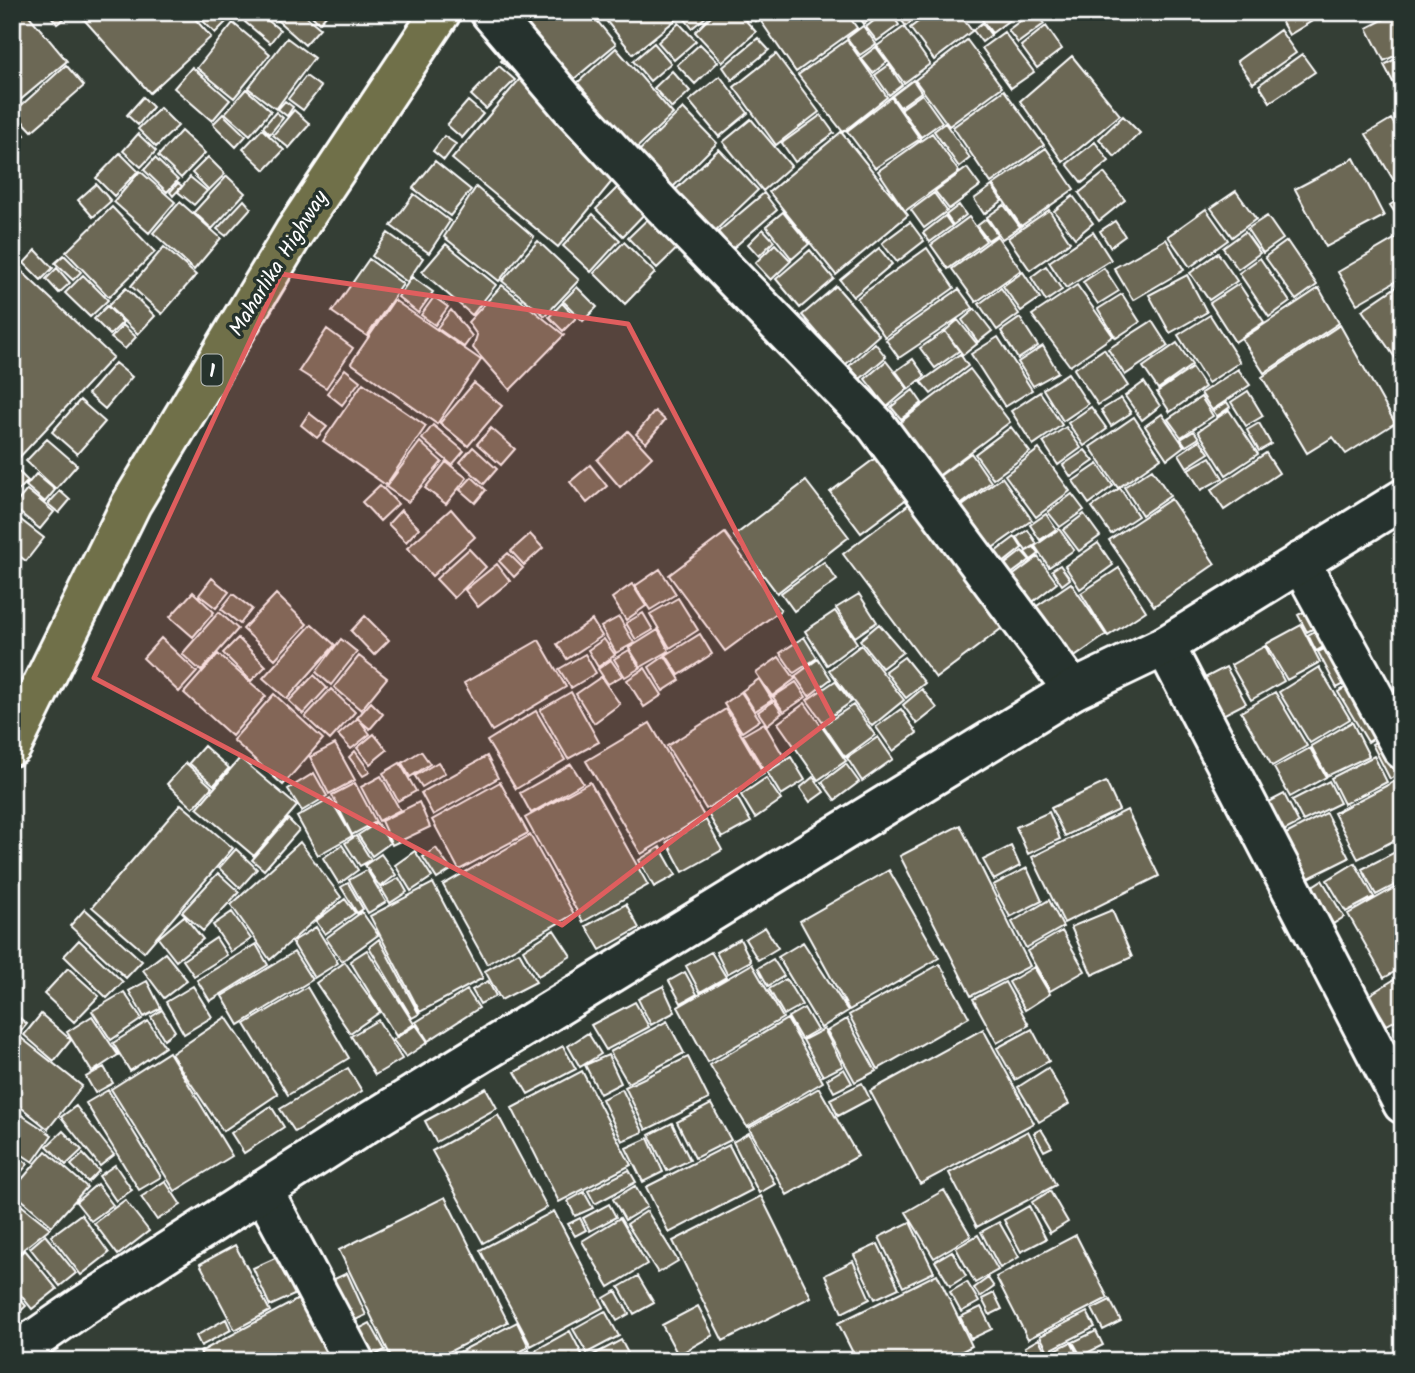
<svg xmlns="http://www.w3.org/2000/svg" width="1415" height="1373" font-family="Kalam,sans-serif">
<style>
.building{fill:#6c6855;stroke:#fff;stroke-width:2}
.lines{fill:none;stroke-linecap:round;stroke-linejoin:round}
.minor-casing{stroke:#fff;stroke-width:44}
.tertiary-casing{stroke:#fff;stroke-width:44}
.trunk-casing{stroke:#fff;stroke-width:44}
.minor{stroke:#26332d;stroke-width:38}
.tertiary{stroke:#26332d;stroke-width:38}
.trunk{stroke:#70704a;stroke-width:38}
.marked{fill:#e05e5e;fill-opacity:0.2;stroke:#e05e5e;stroke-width:5;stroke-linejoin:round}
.labels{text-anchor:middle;stroke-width:7;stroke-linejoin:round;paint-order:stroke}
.shield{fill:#26332d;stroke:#bec2c0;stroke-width:2}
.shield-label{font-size:19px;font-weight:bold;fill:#fff}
.street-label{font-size:21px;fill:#fff;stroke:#26332d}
</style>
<rect width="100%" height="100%" fill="#343e35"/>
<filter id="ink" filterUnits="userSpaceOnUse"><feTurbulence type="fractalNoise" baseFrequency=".0143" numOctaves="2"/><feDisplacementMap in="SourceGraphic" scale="14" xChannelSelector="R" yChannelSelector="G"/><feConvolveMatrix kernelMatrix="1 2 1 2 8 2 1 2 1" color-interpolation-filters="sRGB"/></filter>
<g filter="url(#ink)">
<path class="building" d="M 12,12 L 26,12 L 67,61 L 12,107 Z
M 48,12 L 73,12 L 57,24 Z
M 81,12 L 189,12 L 211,37 L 150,93 L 79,14 Z
M 194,12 L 224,12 L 230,18 L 215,33 Z
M 230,12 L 248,12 L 239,21 Z
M 253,12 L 257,12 L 280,30 L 270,43 L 245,22 Z
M 268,12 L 301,12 L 320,28 L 305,45 Z
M 308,12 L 329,12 L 319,23 Z
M 525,12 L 590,12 L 616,44 L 562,89 L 509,26 Z
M 599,12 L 673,12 L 678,18 L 633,54 Z
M 691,12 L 712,12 L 692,28 L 684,18 Z
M 715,12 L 738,12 L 756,32 L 723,62 L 695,32 Z
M 749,12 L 767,12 L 755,21 Z
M 772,12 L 846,12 L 857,28 L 796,72 L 760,20 Z
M 856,12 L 879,12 L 864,24 Z
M 885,12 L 890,12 L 899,25 L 877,41 L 866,27 Z
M 895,12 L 923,12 L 906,26 Z
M 931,12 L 958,12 L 972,31 L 934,60 L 910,28 Z
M 986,12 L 1020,12 L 992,33 L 980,17 Z
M 1032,12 L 1035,12 L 1044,24 L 1018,43 L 1008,30 Z
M 1276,12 L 1327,12 L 1289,35 Z
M 1398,12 L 1403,17 L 1403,52 L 1384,61 L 1367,28 Z
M 233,23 L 270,54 L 234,98 L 197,68 Z
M 679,23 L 696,41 L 674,60 L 658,42 Z
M 982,23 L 991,35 L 982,42 L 973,30 Z
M 863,26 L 876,44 L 860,55 L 847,38 Z
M 1046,26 L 1062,49 L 1037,68 L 1021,46 Z
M 904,27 L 930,64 L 904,83 L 877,46 Z
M 1280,30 L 1296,53 L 1253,83 L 1237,61 Z
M 1004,32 L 1034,72 L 1011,88 L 982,48 Z
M 287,38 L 314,58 L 276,109 L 248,88 Z
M 758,38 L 769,50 L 732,80 L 723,67 Z
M 847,40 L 887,97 L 843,132 L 798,75 Z
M 967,40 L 1002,87 L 949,126 L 915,80 Z
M 654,43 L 671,63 L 650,81 L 633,61 Z
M 700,44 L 718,62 L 695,84 L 677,65 Z
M 876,47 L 887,62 L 873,73 L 861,58 Z
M 616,48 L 673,114 L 626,158 L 566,93 Z
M 511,51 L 524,63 L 514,73 L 501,61 Z
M 776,54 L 819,112 L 776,145 L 734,87 Z
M 1302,54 L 1315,72 L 1270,102 L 1259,85 Z
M 1403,55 L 1403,101 L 1384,65 Z
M 1072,56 L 1120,115 L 1063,162 L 1020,101 Z
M 66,65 L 84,86 L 32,131 L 14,112 Z
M 889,65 L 902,85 L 889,95 L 875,75 Z
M 499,66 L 515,80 L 486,109 L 471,95 Z
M 192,67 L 230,100 L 212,121 L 174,88 Z
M 530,67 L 623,168 L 558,247 L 452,159 Z
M 672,71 L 690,91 L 672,108 L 654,88 Z
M 306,76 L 321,87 L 303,110 L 288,99 Z
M 720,76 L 748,113 L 719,137 L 689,101 Z
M 913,80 L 921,92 L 900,107 L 892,96 Z
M 246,89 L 271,111 L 250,135 L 225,113 Z
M 1004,90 L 1044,145 L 991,183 L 953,127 Z
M 922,94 L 942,122 L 921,137 L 901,109 Z
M 143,97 L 153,107 L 138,125 L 127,115 Z
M 891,97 L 920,139 L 875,168 L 847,131 Z
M 285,101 L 293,107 L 287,116 L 278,109 Z
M 468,101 L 483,114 L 462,138 L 447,125 Z
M 160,108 L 178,126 L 156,147 L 138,129 Z
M 683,108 L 717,143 L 673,187 L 638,152 Z
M 294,110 L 310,124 L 289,148 L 273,135 Z
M 276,112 L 283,118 L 270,134 L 263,127 Z
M 223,114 L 246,136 L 236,147 L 213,124 Z
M 821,115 L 834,133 L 795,162 L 782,143 Z
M 1123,116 L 1140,133 L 1115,157 L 1099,139 Z
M 12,118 L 25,135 L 12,145 Z
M 751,119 L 791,166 L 763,191 L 723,142 Z
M 1391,119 L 1403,139 L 1403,189 L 1400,191 L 1366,134 Z
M 945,123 L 970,158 L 959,167 L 934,131 Z
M 262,129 L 284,150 L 265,170 L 243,149 Z
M 181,131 L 205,153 L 181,178 L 158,156 Z
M 841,132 L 908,215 L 836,275 L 769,192 Z
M 932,133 L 959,172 L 905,211 L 878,171 Z
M 138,134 L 156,151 L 141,167 L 123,151 Z
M 444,136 L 456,144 L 444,160 L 433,151 Z
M 1095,142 L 1109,161 L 1082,183 L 1067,164 Z
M 1046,148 L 1074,189 L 1021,226 L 993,185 Z
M 719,149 L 758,190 L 714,232 L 674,191 Z
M 120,153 L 138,171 L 114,196 L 96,178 Z
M 208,157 L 225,174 L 209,190 L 192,173 Z
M 155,158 L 178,180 L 167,192 L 144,170 Z
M 1354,158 L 1384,216 L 1326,247 L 1295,189 Z
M 435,161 L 471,190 L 450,216 L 413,188 Z
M 967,168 L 980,186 L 949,209 L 935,191 Z
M 140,171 L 175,202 L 149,233 L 114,202 Z
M 1104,173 L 1125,200 L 1099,221 L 1079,193 Z
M 227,176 L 245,193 L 212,229 L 194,212 Z
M 190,177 L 207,191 L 194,205 L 178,192 Z
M 623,182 L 650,208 L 623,236 L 596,209 Z
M 178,183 L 182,186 L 173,196 L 170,192 Z
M 96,184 L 111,201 L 93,217 L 78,200 Z
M 992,186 L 1002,201 L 984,214 L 974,199 Z
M 476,187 L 534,237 L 499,281 L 444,237 Z
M 1236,191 L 1256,219 L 1232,237 L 1211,208 Z
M 764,193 L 777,210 L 732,249 L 718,232 Z
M 934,193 L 947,211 L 924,228 L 911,210 Z
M 414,194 L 450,221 L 429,253 L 391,226 Z
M 1073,196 L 1093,223 L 1075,238 L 1054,211 Z
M 1403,197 L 1403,225 L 1390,205 Z
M 244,200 L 251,208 L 226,236 L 217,229 Z
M 180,202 L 221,238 L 194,270 L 153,233 Z
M 959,205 L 966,215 L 953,225 L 946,215 Z
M 1004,205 L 1020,227 L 1002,239 L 987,217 Z
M 112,207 L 155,252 L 109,297 L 66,252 Z
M 1206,209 L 1228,240 L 1190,267 L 1168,236 Z
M 657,210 L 686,240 L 657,268 L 628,238 Z
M 1049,210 L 1070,242 L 1030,270 L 1008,238 Z
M 783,212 L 809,244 L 792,259 L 766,226 Z
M 593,214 L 620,240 L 591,272 L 563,246 Z
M 945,216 L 952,226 L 930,242 L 923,233 Z
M 1267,216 L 1283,239 L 1263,253 L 1247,229 Z
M 969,217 L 986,241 L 948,269 L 931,245 Z
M 986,219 L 997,234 L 988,240 L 977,226 Z
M 1115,221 L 1125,236 L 1110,247 L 1100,231 Z
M 910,222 L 924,241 L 897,262 L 882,243 Z
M 763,229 L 774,241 L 759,256 L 748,244 Z
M 1093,232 L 1111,260 L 1066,288 L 1049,262 Z
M 1245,232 L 1260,253 L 1238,269 L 1223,248 Z
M 388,233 L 423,258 L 407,282 L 372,256 Z
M 1403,234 L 1403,277 L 1357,304 L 1338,272 Z
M 997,236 L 1021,270 L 976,302 L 952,269 Z
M 1166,239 L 1184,270 L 1133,300 L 1114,268 Z
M 538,241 L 579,280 L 545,316 L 502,281 Z
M 1287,241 L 1317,285 L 1296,300 L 1265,257 Z
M 624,242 L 655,273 L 625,304 L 594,273 Z
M 446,244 L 496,285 L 472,315 L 422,272 Z
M 775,244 L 791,261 L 771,280 L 755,263 Z
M 164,247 L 196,275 L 162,314 L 131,286 Z
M 879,248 L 892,264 L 853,297 L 840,280 Z
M 927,248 L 954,288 L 885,337 L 857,298 Z
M 12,250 L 19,259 L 12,265 Z
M 36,250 L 53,268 L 41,280 L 24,263 Z
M 810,250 L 834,279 L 800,308 L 776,279 Z
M 1218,253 L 1237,281 L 1209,300 L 1190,273 Z
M 64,255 L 81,272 L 73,280 L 55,263 Z
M 1260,258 L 1290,302 L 1269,317 L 1239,273 Z
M 369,259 L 403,284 L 367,336 L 332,312 Z
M 1046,266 L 1062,290 L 1046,301 L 1031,277 Z
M 17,267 L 113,357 L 16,461 L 12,457 L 12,272 Z
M 57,268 L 70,283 L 59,293 L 46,279 Z
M 1104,268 L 1119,291 L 1098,304 L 1083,282 Z
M 1023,272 L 1040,298 L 1021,311 L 1003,286 Z
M 83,275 L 108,300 L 90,317 L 65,293 Z
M 1187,275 L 1207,312 L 1170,333 L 1149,295 Z
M 412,277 L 433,292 L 418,313 L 398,297 Z
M 1239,284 L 1264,322 L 1235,342 L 1210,303 Z
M 502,285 L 564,335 L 510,390 L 473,348 L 477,335 L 468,322 Z
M 1077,285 L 1113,336 L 1070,366 L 1032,315 Z
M 836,286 L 879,335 L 845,365 L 802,315 Z
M 577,287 L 597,307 L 583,321 L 563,301 Z
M 1396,287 L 1403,297 L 1403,369 L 1362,310 Z
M 126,288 L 155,316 L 138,334 L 108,306 Z
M 1001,288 L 1019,314 L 997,330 L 979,304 Z
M 1319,288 L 1339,323 L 1264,373 L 1242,339 Z
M 959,289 L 973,308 L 899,358 L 886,340 Z
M 1122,294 L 1140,322 L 1116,338 L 1098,309 Z
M 434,297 L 448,307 L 435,325 L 421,315 Z
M 394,300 L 481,360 L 437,424 L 351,363 Z
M 562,303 L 576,318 L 563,331 L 549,317 Z
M 107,306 L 123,322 L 110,335 L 94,319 Z
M 975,309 L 992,331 L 978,342 L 962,320 Z
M 451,310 L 472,336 L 464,347 L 437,328 Z
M 1210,315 L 1240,362 L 1208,383 L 1178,335 Z
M 1020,318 L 1038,346 L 1018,359 L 1001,331 Z
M 958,320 L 977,344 L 963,355 L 945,331 Z
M 1152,321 L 1168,346 L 1125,375 L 1108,349 Z
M 123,325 L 136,337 L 125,349 L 111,338 Z
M 1340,325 L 1395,423 L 1346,454 L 1333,437 L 1307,453 L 1262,377 Z
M 327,329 L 353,348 L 326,388 L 299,371 Z
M 945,331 L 959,351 L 935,368 L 920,348 Z
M 998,337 L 1032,390 L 1005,407 L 971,354 Z
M 875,343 L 886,357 L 860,379 L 849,366 Z
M 1177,343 L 1192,365 L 1158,389 L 1143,367 Z
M 1043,346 L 1058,372 L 1033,386 L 1018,362 Z
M 1104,349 L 1128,386 L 1098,405 L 1074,369 Z
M 960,354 L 968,366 L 931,394 L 921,382 Z
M 913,359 L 925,376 L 909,389 L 896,371 Z
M 886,361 L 908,389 L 887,407 L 865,379 Z
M 115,363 L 132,377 L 105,409 L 88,394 Z
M 1192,368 L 1205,387 L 1170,412 L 1157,392 Z
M 345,369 L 360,381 L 342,405 L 327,393 Z
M 970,369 L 1010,422 L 933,480 L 894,427 Z
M 1238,369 L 1250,385 L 1212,410 L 1201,393 Z
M 1068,373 L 1088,404 L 1063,421 L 1043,389 Z
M 1144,382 L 1160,406 L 1142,420 L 1125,396 Z
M 363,383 L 426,426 L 386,485 L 323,441 Z
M 474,383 L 502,406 L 468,446 L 440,423 Z
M 913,390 L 922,403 L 901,419 L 891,407 Z
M 1248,391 L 1263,416 L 1246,426 L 1231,402 Z
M 1040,392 L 1062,425 L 1033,445 L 1011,411 Z
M 1201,397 L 1213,416 L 1181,437 L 1168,419 Z
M 1121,398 L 1131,413 L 1111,426 L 1101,410 Z
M 80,400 L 105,422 L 77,454 L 52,432 Z
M 1227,402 L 1230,407 L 1217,416 L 1213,411 Z
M 1091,407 L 1107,429 L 1084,446 L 1068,423 Z
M 1229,410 L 1258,454 L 1226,475 L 1198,431 Z
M 655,411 L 665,420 L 646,443 L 636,434 Z
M 309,413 L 327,427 L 317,438 L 301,425 Z
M 1162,414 L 1184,446 L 1167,459 L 1145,426 Z
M 1134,417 L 1161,458 L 1118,488 L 1090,447 Z
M 1259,423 L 1271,444 L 1259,451 L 1247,430 Z
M 433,425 L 464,451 L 452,465 L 422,439 Z
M 1011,427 L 1030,452 L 993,479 L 975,454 Z
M 1066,427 L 1081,448 L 1058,465 L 1043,442 Z
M 491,428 L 515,449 L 501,465 L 477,444 Z
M 628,431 L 652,457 L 620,487 L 597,460 Z
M 1194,431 L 1199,438 L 1186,446 L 1181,439 Z
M 47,439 L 77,465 L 56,489 L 26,461 Z
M 1200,440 L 1209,453 L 1187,467 L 1179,454 Z
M 420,442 L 442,462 L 408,502 L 386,487 Z
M 473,447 L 497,469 L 484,484 L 460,462 Z
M 889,448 L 920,489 L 861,533 L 830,492 Z
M 1039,449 L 1070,491 L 1036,517 L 1005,475 Z
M 1085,450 L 1094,461 L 1071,477 L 1063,465 Z
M 971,453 L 991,482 L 955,509 L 934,480 Z
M 1266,453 L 1279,473 L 1224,510 L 1211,490 Z
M 1210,457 L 1223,478 L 1201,490 L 1188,469 Z
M 446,462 L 467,478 L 446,504 L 425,488 Z
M 1098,464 L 1113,486 L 1089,504 L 1073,481 Z
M 12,465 L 28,481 L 12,497 Z
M 590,465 L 607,486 L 587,503 L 570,482 Z
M 1152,469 L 1170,496 L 1142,515 L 1124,487 Z
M 36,474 L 55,490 L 45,502 L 26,486 Z
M 472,477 L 486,490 L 475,503 L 460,490 Z
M 1002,477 L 1032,520 L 991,549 L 961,507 Z
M 806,481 L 849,537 L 777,593 L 734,536 Z
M 380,485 L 398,504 L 380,521 L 362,502 Z
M 1120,488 L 1138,516 L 1111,534 L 1092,507 Z
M 27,490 L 54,512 L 40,529 L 13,507 Z
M 60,491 L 70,500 L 59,513 L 48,504 Z
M 1072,494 L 1084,510 L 1060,527 L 1048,512 Z
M 917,498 L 1010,622 L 936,678 L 843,554 Z
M 1171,499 L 1215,564 L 1154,606 L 1109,540 Z
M 451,509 L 475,537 L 432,576 L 407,548 Z
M 401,510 L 419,528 L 406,542 L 388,524 Z
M 12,513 L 44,538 L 26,561 L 12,550 Z
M 1046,514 L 1056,529 L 1040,540 L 1030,525 Z
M 1084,514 L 1100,536 L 1079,551 L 1063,530 Z
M 1059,529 L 1074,550 L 1049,567 L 1035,546 Z
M 1028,530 L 1037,544 L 1026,551 L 1017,537 Z
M 725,533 L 781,610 L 725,651 L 669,575 Z
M 530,534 L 543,548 L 524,565 L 511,551 Z
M 1015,537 L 1022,548 L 1003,563 L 995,552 Z
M 1098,543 L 1113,565 L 1080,589 L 1065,566 Z
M 1034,547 L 1039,554 L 1031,560 L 1025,552 Z
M 469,549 L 486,567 L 454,598 L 436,579 Z
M 1022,551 L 1030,560 L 1011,574 L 1004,565 Z
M 508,553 L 523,568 L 514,577 L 499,561 Z
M 1038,557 L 1057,583 L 1030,604 L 1011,577 Z
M 824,562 L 837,580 L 794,611 L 781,593 Z
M 497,564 L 510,581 L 478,607 L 465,590 Z
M 1060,565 L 1070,579 L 1062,585 L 1052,570 Z
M 1119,568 L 1146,611 L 1108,636 L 1081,593 Z
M 660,569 L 676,594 L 650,610 L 635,586 Z
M 212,578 L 229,592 L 216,608 L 199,595 Z
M 1071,583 L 1106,635 L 1066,663 L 1031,610 Z
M 632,584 L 646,606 L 626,620 L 612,598 Z
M 193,592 L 214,612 L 193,637 L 170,617 Z
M 233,594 L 252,609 L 240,624 L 221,609 Z
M 276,594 L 307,624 L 275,659 L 243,629 Z
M 859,594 L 877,622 L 855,637 L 836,608 Z
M 678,598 L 698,630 L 670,648 L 650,614 Z
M 1313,607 L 1322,624 L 1307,632 L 1298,615 Z
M 835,611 L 857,643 L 827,665 L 805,631 Z
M 219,612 L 238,629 L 201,671 L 182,654 Z
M 643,613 L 653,630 L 636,640 L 626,623 Z
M 365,616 L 389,640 L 374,655 L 351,631 Z
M 619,617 L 634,643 L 616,653 L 601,627 Z
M 592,620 L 602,636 L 567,659 L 557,644 Z
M 312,624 L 335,645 L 287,699 L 263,678 Z
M 879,624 L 903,652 L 882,668 L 860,640 Z
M 1301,625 L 1320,662 L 1287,680 L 1266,644 Z
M 1324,626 L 1332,642 L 1316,651 L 1308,635 Z
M 658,630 L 669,651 L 641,667 L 629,648 Z
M 700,634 L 712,654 L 679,675 L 666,655 Z
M 804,637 L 817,658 L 794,673 L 780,653 Z
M 161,638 L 197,672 L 179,692 L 143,658 Z
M 238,638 L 266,666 L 251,681 L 223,653 Z
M 341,639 L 357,652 L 331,685 L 316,672 Z
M 604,639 L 615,655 L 598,667 L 588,650 Z
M 539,640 L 566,687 L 492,731 L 464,683 Z
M 861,645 L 904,700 L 872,726 L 829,670 Z
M 1332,645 L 1352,680 L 1337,688 L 1318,652 Z
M 1265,646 L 1284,681 L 1251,700 L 1231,665 Z
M 629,650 L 640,668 L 625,677 L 614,659 Z
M 218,654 L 266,696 L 232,736 L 184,693 Z
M 585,654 L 596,673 L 571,688 L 559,669 Z
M 359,656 L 387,678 L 361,710 L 334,687 Z
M 665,656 L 680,680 L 663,691 L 649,667 Z
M 779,657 L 795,679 L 772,696 L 756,673 Z
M 904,657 L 925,683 L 906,698 L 885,671 Z
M 818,659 L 831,679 L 809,696 L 795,676 Z
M 611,660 L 622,676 L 608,684 L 598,669 Z
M 1226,667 L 1246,703 L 1219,717 L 1199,681 Z
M 1319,667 L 1350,719 L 1310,743 L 1279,692 Z
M 645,668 L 662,695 L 644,707 L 627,680 Z
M 314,675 L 327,688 L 303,714 L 289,701 Z
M 601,677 L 620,704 L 594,723 L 576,694 Z
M 759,679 L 772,700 L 755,711 L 742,691 Z
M 835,681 L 851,702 L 823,722 L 807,700 Z
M 1356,681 L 1385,731 L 1368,742 L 1338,692 Z
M 796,682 L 806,697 L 784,712 L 773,697 Z
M 331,689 L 355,712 L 330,740 L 305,717 Z
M 922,689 L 937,708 L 917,724 L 903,705 Z
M 571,692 L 599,742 L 568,759 L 540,710 Z
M 741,692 L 760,720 L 742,732 L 724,704 Z
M 1275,692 L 1307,746 L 1272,766 L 1241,712 Z
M 274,694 L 323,739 L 283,785 L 233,740 Z
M 774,701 L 782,713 L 767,725 L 758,712 Z
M 371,702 L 383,714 L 370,729 L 357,718 Z
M 805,703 L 846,761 L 818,780 L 778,723 Z
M 853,705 L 875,735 L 845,757 L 823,725 Z
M 726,709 L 764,774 L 706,809 L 667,746 Z
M 901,709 L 917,733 L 893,751 L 876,727 Z
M 536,711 L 565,760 L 516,789 L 487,741 Z
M 358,718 L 370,734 L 351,749 L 338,735 Z
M 1352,722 L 1369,756 L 1327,776 L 1311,746 Z
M 650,723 L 704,816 L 641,854 L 586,761 Z
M 764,723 L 784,757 L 764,770 L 743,735 Z
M 374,734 L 387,750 L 370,764 L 357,748 Z
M 1387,736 L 1403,765 L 1403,771 L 1390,779 L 1372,744 Z
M 878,737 L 893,759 L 862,781 L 847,758 Z
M 335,744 L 355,780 L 329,794 L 310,757 Z
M 204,746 L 229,768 L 214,785 L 189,763 Z
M 1310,748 L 1326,777 L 1290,797 L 1274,768 Z
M 355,751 L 370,772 L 363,776 L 349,757 Z
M 421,751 L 430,764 L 410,777 L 402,763 Z
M 487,756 L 498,778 L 433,815 L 421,793 Z
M 1374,756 L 1387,782 L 1344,804 L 1331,778 Z
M 791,757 L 805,780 L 781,795 L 767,772 Z
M 240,758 L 297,806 L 254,856 L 197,808 Z
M 438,762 L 445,773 L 422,787 L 415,776 Z
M 186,763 L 212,787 L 193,808 L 167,784 Z
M 400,763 L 416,791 L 398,801 L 383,773 Z
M 571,764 L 583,783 L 531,813 L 520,793 Z
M 846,764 L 859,782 L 835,800 L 822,782 Z
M 314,773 L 327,796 L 302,811 L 288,789 Z
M 381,776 L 400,810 L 379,821 L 361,787 Z
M 813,777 L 824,792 L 810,802 L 800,788 Z
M 1403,777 L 1403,836 L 1358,859 L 1334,813 Z
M 766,778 L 781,800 L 755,818 L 741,795 Z
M 1329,781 L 1340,803 L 1303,821 L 1292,800 Z
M 500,782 L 528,833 L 459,870 L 432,820 Z
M 590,782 L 648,885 L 583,922 L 525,818 Z
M 1106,782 L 1119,810 L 1065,836 L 1051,808 Z
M 355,783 L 376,822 L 352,835 L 332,795 Z
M 1284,794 L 1299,823 L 1280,833 L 1265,804 Z
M 737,797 L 751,822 L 722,838 L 708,814 Z
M 330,798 L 352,836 L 318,855 L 297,817 Z
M 419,802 L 430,827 L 392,845 L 381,821 Z
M 181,804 L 233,848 L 144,952 L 92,907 Z
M 1127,810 L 1159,876 L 1064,923 L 1032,857 Z
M 1049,812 L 1060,839 L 1028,854 L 1016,827 Z
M 1326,813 L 1349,858 L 1307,879 L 1284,835 Z
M 288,819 L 299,830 L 264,870 L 252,860 Z
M 706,820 L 722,850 L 683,872 L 667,842 Z
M 377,823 L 390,843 L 372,856 L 358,835 Z
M 960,825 L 1030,966 L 971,996 L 900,856 Z
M 530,835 L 574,914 L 487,964 L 443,885 Z
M 356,836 L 371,860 L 360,866 L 345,843 Z
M 300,842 L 341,897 L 270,960 L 231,905 Z
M 342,845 L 358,870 L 339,884 L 323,858 Z
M 1011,846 L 1020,866 L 994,880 L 983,860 Z
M 660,847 L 676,875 L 654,887 L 639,860 Z
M 436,848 L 451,870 L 437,879 L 423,857 Z
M 236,849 L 257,869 L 240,888 L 219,868 Z
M 1399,850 L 1403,859 L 1403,881 L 1376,895 L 1362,869 Z
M 415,851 L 432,877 L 411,891 L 395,865 Z
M 381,854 L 396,875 L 380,887 L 365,865 Z
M 1355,863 L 1374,897 L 1346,912 L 1327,880 Z
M 1027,868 L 1042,901 L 1010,917 L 993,885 Z
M 367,870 L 386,902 L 368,913 L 349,880 Z
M 889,870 L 939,958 L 849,1010 L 800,921 Z
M 218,873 L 239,892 L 203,931 L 182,912 Z
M 399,878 L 407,892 L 390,903 L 381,888 Z
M 1322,880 L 1344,917 L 1333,924 L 1311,887 Z
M 348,883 L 363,909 L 357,913 L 341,887 Z
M 433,883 L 483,978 L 420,1012 L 370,916 Z
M 1403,883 L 1403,967 L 1384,978 L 1348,914 Z
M 345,899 L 355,913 L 325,934 L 316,921 Z
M 1049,900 L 1063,927 L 1026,948 L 1012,922 Z
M 626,904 L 639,928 L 600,950 L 586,926 Z
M 85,909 L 142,961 L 126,978 L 70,926 Z
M 1112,910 L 1132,957 L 1092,975 L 1071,927 Z
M 232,912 L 251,939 L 231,952 L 213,925 Z
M 362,912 L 378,935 L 342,961 L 326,938 Z
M 184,916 L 203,939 L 176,961 L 158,938 Z
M 316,927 L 338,963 L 314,978 L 292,942 Z
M 765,927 L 778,948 L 758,960 L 745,939 Z
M 554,930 L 571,956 L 538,976 L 523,950 Z
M 1062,931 L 1085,971 L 1050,991 L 1027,951 Z
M 216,938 L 227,955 L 194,976 L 183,960 Z
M 379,939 L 419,1014 L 412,1018 L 369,947 Z
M 740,939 L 751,961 L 727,974 L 716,952 Z
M 79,940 L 123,982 L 107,998 L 64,956 Z
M 803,942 L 848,1011 L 821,1028 L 778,957 Z
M 256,944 L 268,965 L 210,1001 L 197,980 Z
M 367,950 L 414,1024 L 396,1036 L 350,961 Z
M 294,952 L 312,980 L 239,1025 L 222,996 Z
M 519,952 L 536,982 L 501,1000 L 485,971 Z
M 711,952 L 726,977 L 700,992 L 686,966 Z
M 165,953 L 187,980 L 164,998 L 143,970 Z
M 773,959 L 784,976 L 768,986 L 758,968 Z
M 345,962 L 380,1012 L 350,1033 L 316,983 Z
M 752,964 L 783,1018 L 708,1062 L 678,1007 Z
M 940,964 L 969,1017 L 878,1069 L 849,1015 Z
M 1034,967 L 1050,994 L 1025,1010 L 1009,982 Z
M 68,968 L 99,996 L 74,1022 L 44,994 Z
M 685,972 L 697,994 L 681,1003 L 669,981 Z
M 1403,974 L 1403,1016 L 1387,1025 L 1369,995 Z
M 786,979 L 802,1005 L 784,1015 L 769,989 Z
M 147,981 L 161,1008 L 144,1017 L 129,991 Z
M 488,981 L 496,996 L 480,1004 L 472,990 Z
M 1005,982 L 1029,1025 L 997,1043 L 973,999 Z
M 193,986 L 212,1017 L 184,1034 L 166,1002 Z
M 663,986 L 675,1012 L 651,1025 L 638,999 Z
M 307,987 L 349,1058 L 288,1095 L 245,1024 Z
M 467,990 L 479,1008 L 428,1041 L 416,1022 Z
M 124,992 L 142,1019 L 111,1040 L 92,1011 Z
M 635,1002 L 649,1027 L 606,1050 L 591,1025 Z
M 804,1008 L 817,1030 L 801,1039 L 788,1017 Z
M 162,1010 L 175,1031 L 164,1039 L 151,1017 Z
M 12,1012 L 27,1024 L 12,1042 Z
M 41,1014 L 71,1040 L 54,1061 L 24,1035 Z
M 92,1016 L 118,1055 L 92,1072 L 67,1032 Z
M 226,1017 L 278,1094 L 223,1131 L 171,1054 Z
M 787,1019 L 823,1082 L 747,1127 L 710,1065 Z
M 847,1019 L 876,1071 L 855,1082 L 827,1031 Z
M 378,1020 L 402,1059 L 375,1075 L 351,1036 Z
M 148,1021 L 165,1047 L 130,1071 L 113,1043 Z
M 667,1021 L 684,1053 L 628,1083 L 610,1052 Z
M 1403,1021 L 1403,1041 L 1394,1027 Z
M 416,1025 L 428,1042 L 406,1057 L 393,1040 Z
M 824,1029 L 843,1066 L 823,1076 L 803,1040 Z
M 983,1029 L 1034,1123 L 920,1184 L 870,1091 Z
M 1032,1029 L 1049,1061 L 1015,1080 L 997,1048 Z
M 588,1033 L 601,1054 L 580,1067 L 568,1046 Z
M 20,1037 L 82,1086 L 48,1129 L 12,1100 L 12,1047 Z
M 563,1046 L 576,1069 L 528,1094 L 515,1072 Z
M 169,1052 L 232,1156 L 175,1191 L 111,1089 Z
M 608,1055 L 621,1083 L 600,1094 L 585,1065 Z
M 688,1057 L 709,1099 L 646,1130 L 625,1087 Z
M 104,1067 L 113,1083 L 95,1093 L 86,1077 Z
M 348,1068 L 362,1091 L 295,1132 L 280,1109 Z
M 1048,1068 L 1069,1104 L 1039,1122 L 1018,1087 Z
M 844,1069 L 852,1083 L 834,1092 L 827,1079 Z
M 582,1071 L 631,1165 L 559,1202 L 512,1108 Z
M 862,1083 L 870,1099 L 838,1116 L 830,1099 Z
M 486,1088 L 497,1108 L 436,1142 L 425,1121 Z
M 819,1088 L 858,1156 L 787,1195 L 749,1128 Z
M 622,1089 L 643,1132 L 622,1141 L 602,1099 Z
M 108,1090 L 161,1177 L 139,1190 L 86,1103 Z
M 711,1104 L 731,1140 L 695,1158 L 677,1122 Z
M 12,1105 L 20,1111 L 12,1121 Z
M 76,1106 L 114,1155 L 100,1166 L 61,1117 Z
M 271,1106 L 284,1127 L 244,1153 L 231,1133 Z
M 20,1114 L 52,1135 L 33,1162 L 12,1148 L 12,1124 Z
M 498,1115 L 547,1207 L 483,1243 L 432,1151 Z
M 672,1123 L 690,1160 L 667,1171 L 649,1135 Z
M 1041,1129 L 1052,1147 L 1044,1151 L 1034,1133 Z
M 63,1131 L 82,1150 L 66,1165 L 47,1146 Z
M 1028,1131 L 1056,1185 L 977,1227 L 949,1173 Z
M 749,1133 L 775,1184 L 759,1193 L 733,1142 Z
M 648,1138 L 663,1172 L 643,1182 L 626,1148 Z
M 729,1145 L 752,1190 L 669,1233 L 646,1187 Z
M 12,1151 L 28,1164 L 12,1183 Z
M 46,1151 L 87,1187 L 52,1226 L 12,1191 Z
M 83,1154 L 99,1171 L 88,1182 L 71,1165 Z
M 115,1165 L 132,1190 L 116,1201 L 99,1176 Z
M 629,1170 L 636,1182 L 595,1204 L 588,1191 Z
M 165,1181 L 181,1205 L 157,1220 L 141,1197 Z
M 97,1184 L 113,1205 L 91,1221 L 76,1202 Z
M 635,1186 L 647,1207 L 625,1220 L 613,1199 Z
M 944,1190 L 971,1236 L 934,1258 L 906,1212 Z
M 1050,1191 L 1068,1222 L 1050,1233 L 1032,1202 Z
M 584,1192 L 593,1208 L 575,1216 L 568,1201 Z
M 761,1196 L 811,1297 L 723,1341 L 673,1241 Z
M 445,1197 L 508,1322 L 431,1361 L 393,1361 L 339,1250 Z
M 125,1200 L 149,1231 L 118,1255 L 94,1223 Z
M 609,1204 L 616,1217 L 590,1231 L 583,1218 Z
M 21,1205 L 50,1228 L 16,1255 L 12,1252 L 12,1217 Z
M 1029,1206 L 1046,1239 L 1021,1252 L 1004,1220 Z
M 554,1211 L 604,1307 L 531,1346 L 480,1250 Z
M 647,1211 L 678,1261 L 658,1273 L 627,1224 Z
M 81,1214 L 109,1253 L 81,1275 L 51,1236 Z
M 580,1218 L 586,1230 L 575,1236 L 568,1224 Z
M 620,1218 L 647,1264 L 609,1287 L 582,1241 Z
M 910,1222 L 934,1272 L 903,1287 L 879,1237 Z
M 999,1222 L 1019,1257 L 1000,1268 L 981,1232 Z
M 45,1235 L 76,1273 L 60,1286 L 30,1248 Z
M 978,1235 L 998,1270 L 975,1283 L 956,1248 Z
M 1076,1235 L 1108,1298 L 1028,1339 L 996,1277 Z
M 878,1244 L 899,1288 L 875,1299 L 854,1255 Z
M 235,1245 L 270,1311 L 235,1330 L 200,1264 Z
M 25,1250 L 57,1289 L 32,1309 L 12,1284 L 12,1260 Z
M 952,1251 L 966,1276 L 950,1286 L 935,1261 Z
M 286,1253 L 303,1291 L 270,1306 L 253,1268 Z
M 853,1261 L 870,1299 L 842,1313 L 825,1275 Z
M 347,1273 L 366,1315 L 343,1326 L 324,1284 Z
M 937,1274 L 972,1346 L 943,1361 L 857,1361 L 838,1323 Z
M 638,1276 L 654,1303 L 634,1314 L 619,1287 Z
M 988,1278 L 994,1287 L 980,1297 L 974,1288 Z
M 967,1282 L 979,1302 L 961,1312 L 950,1292 Z
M 12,1290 L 26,1306 L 15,1316 L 12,1313 Z
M 616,1291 L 629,1314 L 617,1321 L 604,1298 Z
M 994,1293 L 1002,1309 L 990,1315 L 982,1299 Z
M 304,1296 L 338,1361 L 205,1361 L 200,1352 Z
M 1110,1300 L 1121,1321 L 1103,1330 L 1092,1309 Z
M 698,1306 L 713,1335 L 678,1355 L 662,1325 Z
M 981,1307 L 992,1329 L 971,1339 L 960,1317 Z
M 605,1311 L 619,1336 L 587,1353 L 573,1329 Z
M 1087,1312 L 1095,1327 L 1048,1351 L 1040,1336 Z
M 226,1319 L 231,1330 L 201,1346 L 196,1336 Z
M 517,1322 L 529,1347 L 502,1361 L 442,1361 Z
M 370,1323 L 385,1350 L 364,1361 L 343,1337 Z
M 570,1331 L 584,1358 L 579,1361 L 541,1361 L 536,1350 Z
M 1096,1331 L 1103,1345 L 1081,1356 L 1073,1342 Z
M 1039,1339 L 1049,1358 L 1045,1361 L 1032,1361 L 1025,1347 Z
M 621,1340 L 632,1361 L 582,1361 Z
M 1071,1342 L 1080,1359 L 1053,1361 L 1049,1353 Z
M 529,1350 L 535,1361 L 510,1361 Z"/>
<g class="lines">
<g class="minor-casing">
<path id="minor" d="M 490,12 L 570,106 L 663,206 L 875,424 L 1073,690
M 1300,562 L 1403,750
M 1165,646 L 1403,1104
M 263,1190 L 354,1361"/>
</g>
<g class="tertiary-casing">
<path id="tertiary" d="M 12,1355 L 83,1306 L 366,1124 L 1073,690 L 1165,646 L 1403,499"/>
</g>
<g class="trunk-casing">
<path id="trunk" d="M 12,746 L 131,504 L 294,233 L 441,12"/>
</g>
<use href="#minor" class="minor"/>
<use href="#tertiary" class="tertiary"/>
<use href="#trunk" class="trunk"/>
</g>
</g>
<path class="marked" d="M 281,274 L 628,324 L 833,718 L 562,925 L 94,678 Z"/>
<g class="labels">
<rect class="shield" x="201.5" y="354.5" width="21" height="31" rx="5"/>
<g class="shield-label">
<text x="212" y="377">1</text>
</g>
<g class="street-label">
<text transform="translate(278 263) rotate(-58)" y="7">Maharlika Highway</text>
</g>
</g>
<rect width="1415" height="1373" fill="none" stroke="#26332d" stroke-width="42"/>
<rect x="21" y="21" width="1373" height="1331" fill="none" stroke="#fff" stroke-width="2.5" filter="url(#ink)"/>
</svg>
